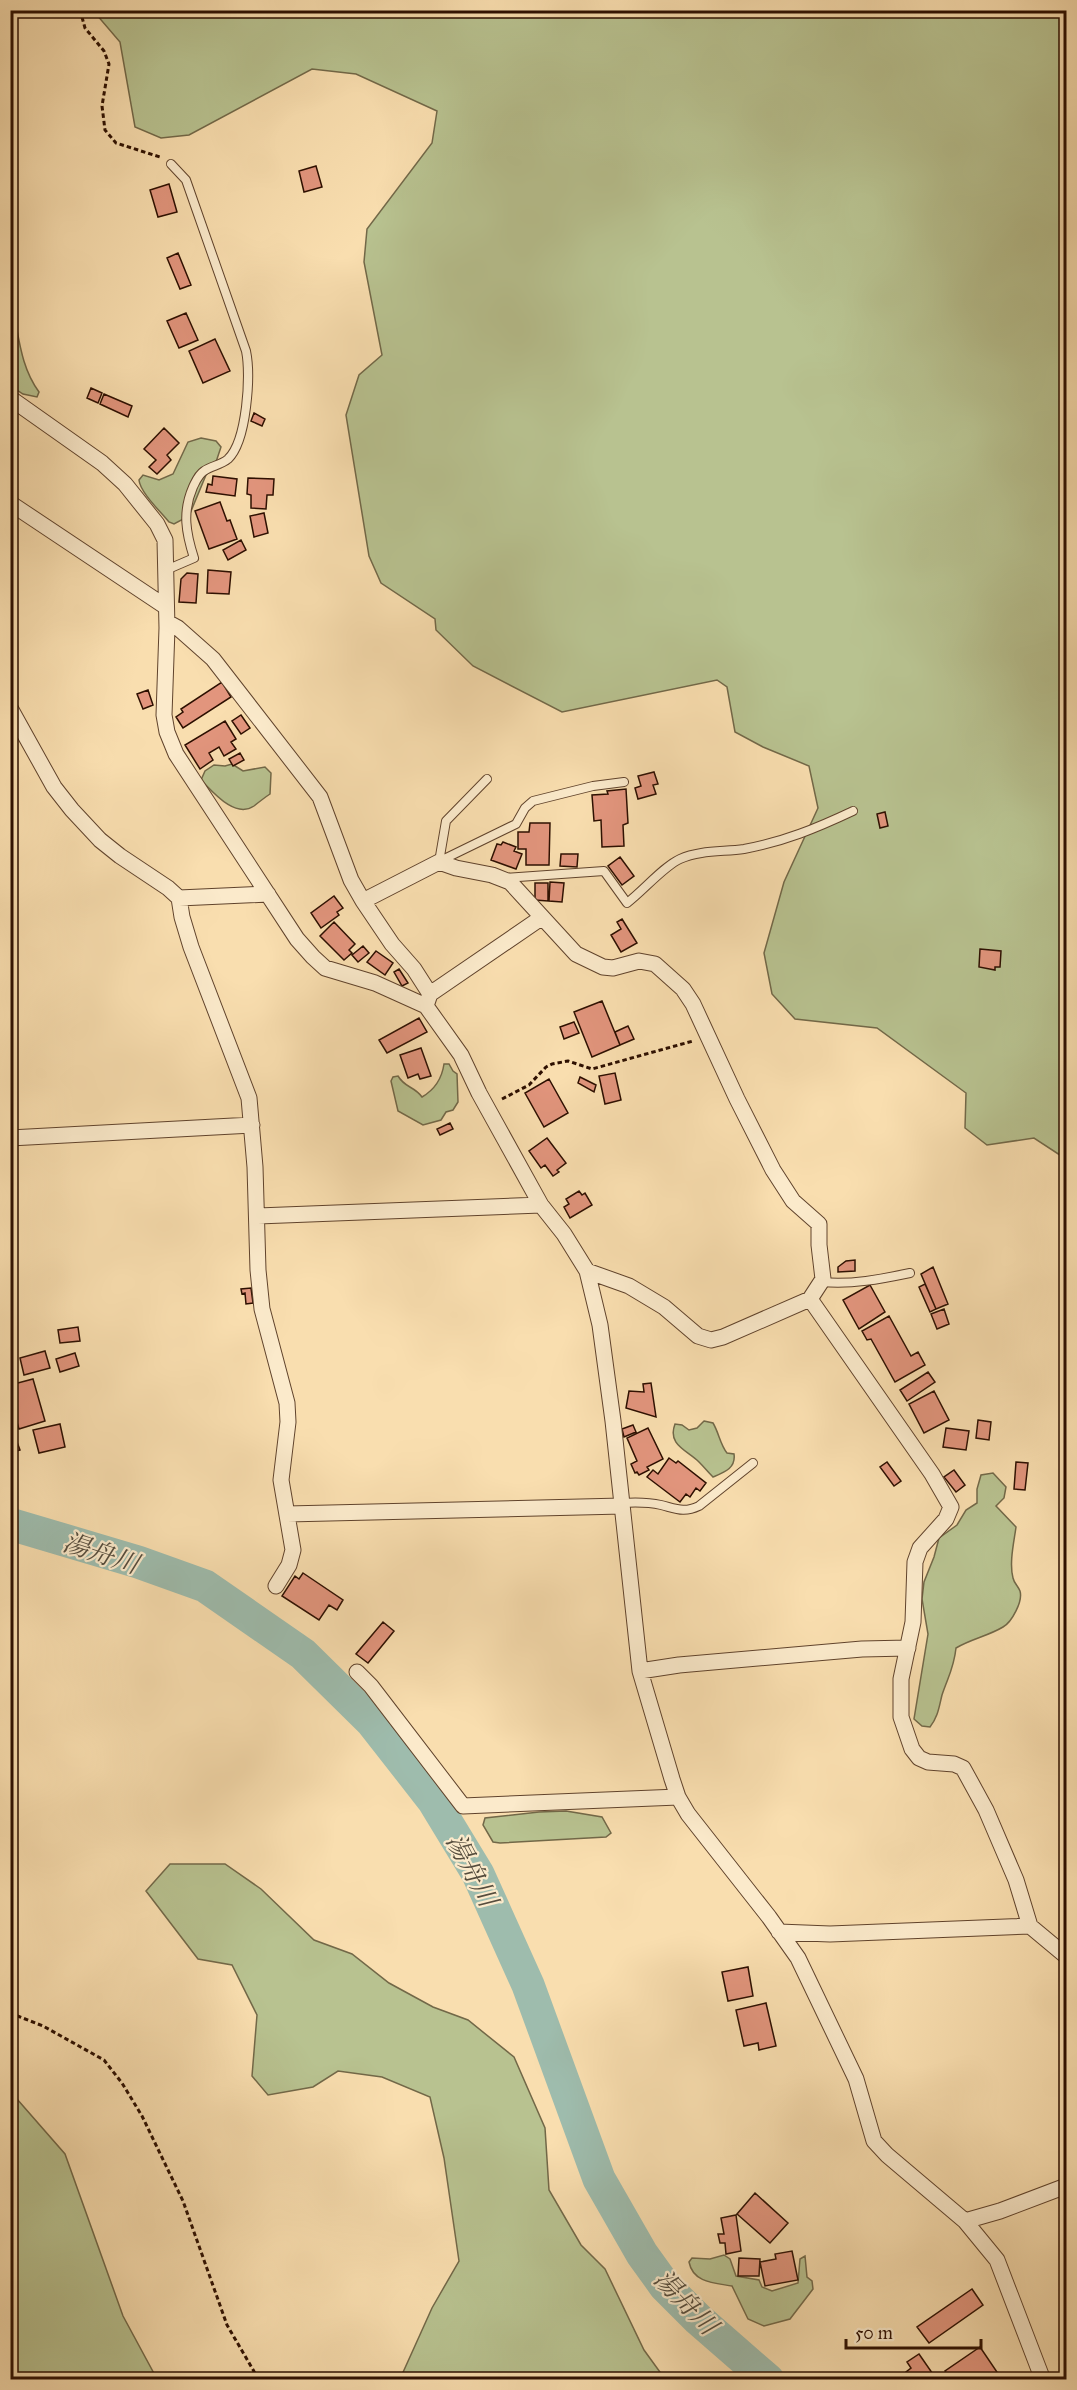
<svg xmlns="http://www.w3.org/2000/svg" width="1077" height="2390" font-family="'IM FELL Great Primer','Noto Serif JP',serif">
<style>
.green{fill:#b8c290;stroke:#726848;stroke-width:1.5}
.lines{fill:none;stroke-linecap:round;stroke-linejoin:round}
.river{stroke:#9ebcad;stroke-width:33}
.building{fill:#e2957d;stroke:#2d0f00;stroke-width:1.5}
.service-casing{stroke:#60432c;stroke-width:10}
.minor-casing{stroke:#60432c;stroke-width:17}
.path{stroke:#2d0f00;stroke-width:3;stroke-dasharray:4.5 3;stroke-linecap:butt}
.service{stroke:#fbeacb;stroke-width:8}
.minor{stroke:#fbeacb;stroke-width:15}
.labels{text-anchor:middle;stroke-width:4.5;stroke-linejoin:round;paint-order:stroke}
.water-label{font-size:26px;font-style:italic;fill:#554c3d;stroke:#fbeacb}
</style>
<rect width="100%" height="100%" fill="#f9deaf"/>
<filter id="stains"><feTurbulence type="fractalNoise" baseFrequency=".00333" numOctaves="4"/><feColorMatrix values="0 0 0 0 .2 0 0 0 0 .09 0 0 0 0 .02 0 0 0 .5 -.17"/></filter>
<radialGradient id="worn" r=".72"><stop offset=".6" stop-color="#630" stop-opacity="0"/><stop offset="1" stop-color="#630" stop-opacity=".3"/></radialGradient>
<path class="green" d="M 96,10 L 1066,11 L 1066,1159 L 1034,1138 L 987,1145 L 965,1128 L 966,1093 L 877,1028 L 795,1019 L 772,994 L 764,953 L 784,882 L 818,808 L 809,766 L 763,747 L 735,732 L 727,687 L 717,680 L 562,712 L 473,666 L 436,630 L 435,619 L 381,583 L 369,556 L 346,415 L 359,375 L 382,355 L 364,262 L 367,229 L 432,143 L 437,111 L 356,74 L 312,69 L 189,135 L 161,138 L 135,127 L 120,42 L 96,14 Z
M 11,301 C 19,332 19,365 39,392 L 37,397 L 23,394 L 11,386 Z
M 201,438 L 216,441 L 221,447 L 214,468 L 206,475 L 189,516 L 174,524 L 169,522 C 160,511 140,492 139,480 L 143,475 L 159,480 L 173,474 L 188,442 Z
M 232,764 L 243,771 L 265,767 L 271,773 L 270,794 C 264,798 259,802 254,806 C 235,819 213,792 201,780 L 205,771 L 214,765 L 225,766 Z
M 444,1064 L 449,1064 L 453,1071 L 457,1074 L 458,1102 L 453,1110 L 446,1112 L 441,1120 L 423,1125 L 398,1111 L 391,1081 L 393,1077 L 398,1076 C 405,1088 414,1086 422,1097 C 434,1090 442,1078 444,1064 Z
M 704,1421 L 713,1423 C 719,1433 720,1444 727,1453 L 734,1454 C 736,1468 725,1472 713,1477 C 708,1472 704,1467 699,1462 C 687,1450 667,1445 675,1424 L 682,1425 L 689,1430 L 697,1428 Z
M 993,1473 L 1006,1487 L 1004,1498 L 996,1506 L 1016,1527 C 1014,1542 1009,1563 1013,1578 C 1014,1583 1018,1586 1020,1591 C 1023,1601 1012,1622 1003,1627 C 988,1636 971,1639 956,1648 C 954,1668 948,1677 942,1695 C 939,1707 938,1717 930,1727 L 922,1726 L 914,1719 L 928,1634 L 922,1599 L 924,1582 L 934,1557 L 939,1538 L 957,1525 L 966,1510 L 977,1503 L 977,1489 L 981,1475 Z
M 566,1811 L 602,1817 L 611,1833 L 606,1837 L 500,1843 L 493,1842 L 483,1825 L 485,1818 L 539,1812 Z
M 170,1864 L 225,1864 L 261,1889 L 314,1940 L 352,1954 L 389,1983 L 433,2007 L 468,2020 L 514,2057 L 545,2128 L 549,2190 L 581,2245 L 605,2269 L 644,2350 L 665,2379 L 400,2379 L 432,2308 L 459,2261 L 444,2158 L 430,2097 L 382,2077 L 338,2071 L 313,2087 L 268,2095 L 252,2076 L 257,2015 L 232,1965 L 198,1959 L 146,1891 Z
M 10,2091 L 65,2154 L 123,2316 L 157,2379 L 11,2379 Z
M 724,2255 L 730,2259 L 736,2276 L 759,2280 L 762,2287 L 772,2291 L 798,2283 L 800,2259 L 805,2256 L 807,2277 L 812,2281 L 813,2289 L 790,2319 L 764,2326 L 748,2319 L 732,2286 C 715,2283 693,2283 689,2262 L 692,2258 L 710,2259 Z"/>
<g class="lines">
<path class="river" d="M 10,1524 L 138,1562 L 205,1586 L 303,1654 L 372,1722 L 433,1800 L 478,1874 L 528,1985 L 599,2179 L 642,2254 L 665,2286 L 698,2319 L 768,2380"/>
</g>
<path class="building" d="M 316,166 L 322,187 L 304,192 L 299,171 Z
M 169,184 L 177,212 L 158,217 L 150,190 Z
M 178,253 L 191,285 L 180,289 L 167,258 Z
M 186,313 L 198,340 L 179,348 L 167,321 Z
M 215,339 L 230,371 L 203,383 L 189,351 Z
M 91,388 L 102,393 L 98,403 L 87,398 Z
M 104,394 L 132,406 L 128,417 L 100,404 Z
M 254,413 L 265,419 L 262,426 L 251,421 Z
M 164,428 L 179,443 L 167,455 L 171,460 L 157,474 L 149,467 L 156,460 L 144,449 Z
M 213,476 L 237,479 L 235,496 L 206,492 L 208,484 L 212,485 Z
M 248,478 L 274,479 L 273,495 L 267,495 L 266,509 L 251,508 L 251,495 L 247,494 Z
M 220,502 L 227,521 L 230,520 L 237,539 L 209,549 L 195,511 Z
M 264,513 L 268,533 L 254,537 L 250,516 Z
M 241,540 L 246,550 L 228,560 L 223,550 Z
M 208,570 L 231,572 L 229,594 L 207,593 Z
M 187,573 L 198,574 L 196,603 L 179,602 L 181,579 Z
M 222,682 L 231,697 L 183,728 L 176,717 L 183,712 L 181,709 Z
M 148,690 L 153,705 L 143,709 L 137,694 Z
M 241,715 L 250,728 L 241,734 L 232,721 Z
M 225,721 L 236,739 L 231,742 L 236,749 L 224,756 L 219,747 L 209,753 L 213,760 L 200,769 L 185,745 Z
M 240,753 L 244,760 L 233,766 L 229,759 Z
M 654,772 L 658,784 L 653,785 L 656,794 L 638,799 L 635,788 L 641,786 L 638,776 Z
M 626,789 L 628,823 L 623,825 L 624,846 L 602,847 L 601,820 L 594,821 L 592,795 L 608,794 L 607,791 Z
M 885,812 L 888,826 L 880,828 L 877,814 Z
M 530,823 L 550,823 L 549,865 L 526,865 L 526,849 L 518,849 L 518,832 L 529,832 Z
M 503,842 L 516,847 L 514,851 L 522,854 L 516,869 L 491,860 L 497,844 L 501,845 Z
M 561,854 L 578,854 L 577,867 L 560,866 Z
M 620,857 L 634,876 L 622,885 L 608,866 Z
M 550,882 L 564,883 L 562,902 L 549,901 Z
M 535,883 L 548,883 L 548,901 L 535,900 Z
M 334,896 L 343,908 L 337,912 L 339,915 L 321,928 L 311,913 Z
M 622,919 L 637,943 L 621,952 L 611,935 L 621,929 L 617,922 Z
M 334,922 L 355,944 L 349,950 L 352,953 L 344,960 L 320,936 Z
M 363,946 L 369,953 L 358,962 L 352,955 Z
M 980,949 L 1001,951 L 1000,967 L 995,967 L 995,970 L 979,967 Z
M 376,951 L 393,963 L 385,975 L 367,962 Z
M 399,969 L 408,983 L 402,986 L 394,972 Z
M 602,1001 L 620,1045 L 592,1057 L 574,1012 Z
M 419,1018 L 427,1032 L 387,1053 L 379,1040 Z
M 574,1022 L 579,1033 L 564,1039 L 560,1027 Z
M 628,1026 L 634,1039 L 620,1045 L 615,1032 Z
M 421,1048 L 431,1076 L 420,1079 L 418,1074 L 408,1078 L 400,1055 Z
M 615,1073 L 621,1100 L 605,1104 L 599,1076 Z
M 580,1077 L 596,1085 L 594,1092 L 578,1083 Z
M 549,1079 L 568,1113 L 544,1127 L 525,1093 Z
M 450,1123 L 453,1129 L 440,1135 L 437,1129 Z
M 547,1138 L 566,1163 L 557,1170 L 559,1172 L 553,1176 L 545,1165 L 541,1168 L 529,1151 Z
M 579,1191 L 582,1195 L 585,1193 L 592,1205 L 570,1218 L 564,1207 L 569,1204 L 566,1199 Z
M 855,1260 L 855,1271 L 838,1272 L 838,1267 L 846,1261 Z
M 933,1267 L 948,1304 L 936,1309 L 921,1274 Z
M 925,1284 L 936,1309 L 930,1312 L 919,1287 Z
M 870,1285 L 885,1312 L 859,1329 L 843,1300 Z
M 251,1288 L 253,1303 L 246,1304 L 245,1293 L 242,1294 L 241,1289 Z
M 944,1309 L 949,1324 L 937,1329 L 931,1314 Z
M 889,1316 L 911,1356 L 918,1352 L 925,1365 L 895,1382 L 871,1339 L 867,1340 L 862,1331 Z
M 78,1327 L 80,1341 L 60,1343 L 58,1330 Z
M 45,1351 L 50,1368 L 24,1375 L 20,1358 Z
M 75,1353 L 79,1366 L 60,1372 L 56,1359 Z
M 928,1372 L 935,1382 L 907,1401 L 900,1390 Z
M 33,1379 L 45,1421 L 19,1429 L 10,1398 L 10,1385 Z
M 651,1383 L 656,1417 L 626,1408 L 629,1391 L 644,1392 L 643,1384 Z
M 934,1391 L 949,1420 L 924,1433 L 909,1404 Z
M 978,1420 L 991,1422 L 989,1440 L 976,1438 Z
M 10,1423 L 20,1450 L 10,1453 Z
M 60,1424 L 65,1447 L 39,1453 L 33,1430 Z
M 633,1425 L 636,1432 L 624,1437 L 622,1429 Z
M 648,1428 L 663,1459 L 647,1467 L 649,1470 L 639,1475 L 637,1472 L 635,1473 L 631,1464 L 637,1461 L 627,1438 Z
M 946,1428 L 969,1431 L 966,1450 L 943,1447 Z
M 669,1458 L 676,1463 L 678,1461 L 706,1483 L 700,1491 L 696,1488 L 690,1497 L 686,1494 L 680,1502 L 647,1477 L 653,1470 L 658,1474 Z
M 887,1462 L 901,1481 L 894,1486 L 880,1467 Z
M 1016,1462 L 1028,1463 L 1025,1490 L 1014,1489 Z
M 954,1470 L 965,1485 L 956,1492 L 944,1477 Z
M 303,1573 L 343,1600 L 337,1610 L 329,1605 L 319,1620 L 282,1596 L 295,1576 L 299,1579 Z
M 383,1622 L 394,1631 L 368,1663 L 356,1654 Z
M 748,1967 L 753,1996 L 728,2001 L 722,1972 Z
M 766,2003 L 776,2046 L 759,2050 L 758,2043 L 744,2046 L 736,2010 Z
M 755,2193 L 788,2223 L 770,2243 L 737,2214 Z
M 736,2215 L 741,2251 L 726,2254 L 725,2243 L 720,2243 L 718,2234 L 724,2234 L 721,2218 Z
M 792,2251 L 798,2280 L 765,2286 L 760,2262 L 776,2259 L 775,2254 Z
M 739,2258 L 760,2259 L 759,2276 L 738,2276 Z
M 972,2289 L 983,2305 L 929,2343 L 917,2327 Z
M 980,2347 L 997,2372 L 986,2380 L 962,2380 L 959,2375 L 951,2380 L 945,2371 Z
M 919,2354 L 937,2380 L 911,2380 L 906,2372 L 911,2368 L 907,2362 Z"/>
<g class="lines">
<g class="service-casing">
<path id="service" d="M 166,570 L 194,558 C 186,533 182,512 193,487 C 196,481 198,475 204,471 C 211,466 221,465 228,459 C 247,441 251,375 246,351 L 186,180 L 171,164
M 440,861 L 516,824 L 525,808 L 533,801 L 593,786 L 624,782
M 439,862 L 446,821 L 487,779
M 506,878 L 604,871 L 627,903 C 643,891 664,866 680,859 C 700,850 723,852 744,849 C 783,842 817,828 853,811
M 822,1282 C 851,1285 881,1279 910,1273
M 621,1503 C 635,1502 648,1502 661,1505 C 677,1509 684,1513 699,1506 L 753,1463"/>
</g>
<g class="minor-casing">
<path id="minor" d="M 10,398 L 102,463 L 125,484 L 157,524 L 165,540 L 167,628 L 164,715 L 167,732 L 176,754 L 297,939 L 313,957 L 325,968 L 375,983 L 426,1006 L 461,1055 L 479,1093 L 541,1205 L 564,1234 L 587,1271 L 600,1325 L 613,1421 L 640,1671 L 672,1779 L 678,1797 L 688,1814 L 769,1917 L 798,1958 L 856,2079 L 874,2141 L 887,2155 L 965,2221 L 997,2260 L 1043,2380
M 10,503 L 166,607
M 167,622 L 178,628 L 213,659 L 320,797 L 351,880 L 363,901 L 392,944 L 414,969 L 430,994 L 426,1006
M 10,708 L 54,787 L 72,810 L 100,840 L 120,856 L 168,888 L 179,898 L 182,917 L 191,947 L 249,1098 L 255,1167 L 258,1270 L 262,1309 L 287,1403 L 288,1422 L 281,1480 L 293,1550 L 289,1565 L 276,1586
M 179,898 L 268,894
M 363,901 L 439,862 L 456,868 L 492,875 L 510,882 L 576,954 L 603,967 L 613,968 L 639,961 L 655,964 L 683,989 L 693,1004 L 737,1099 L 773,1170 L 793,1201 L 819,1224 L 819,1245 L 823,1279 L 810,1299 L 723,1337 L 711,1340 L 698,1336 L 664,1307 L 629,1286 L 587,1271
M 430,994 L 541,918
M 10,1138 L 252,1125
M 258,1216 L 541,1205
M 810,1299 L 932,1474 L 951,1507 L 946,1519 L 920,1548 L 915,1562 L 913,1622 L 901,1679 L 901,1717 L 912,1749 L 919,1758 L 928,1762 L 954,1764 L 963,1768 L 986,1810 L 1016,1880 L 1030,1926 L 1066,1956
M 287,1514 L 622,1506
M 640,1671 L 679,1665 L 862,1649 L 908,1648
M 357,1672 L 371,1686 L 463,1806 L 678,1797
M 779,1932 L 830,1934 L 1030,1926
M 965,2221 L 1000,2211 L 1066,2186"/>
</g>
<path class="path" d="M 80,10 L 85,28 L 104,51 L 109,64 L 102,106 L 105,130 L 116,143 L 160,157
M 502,1099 L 529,1085 L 546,1067 L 552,1064 L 568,1061 L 592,1069 L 693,1041
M 10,2013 L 43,2026 L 104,2060 L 122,2083 L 142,2116 L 183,2201 L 227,2325 L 259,2380"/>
<use href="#service" class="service"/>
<use href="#minor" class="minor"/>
</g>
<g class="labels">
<g class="water-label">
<text transform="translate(101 1553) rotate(18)" y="9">湯舟川</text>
<text transform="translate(472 1870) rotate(62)" y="9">湯舟川</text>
<text transform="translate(686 2302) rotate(46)" y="9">湯舟川</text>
</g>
</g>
<rect width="1077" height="2390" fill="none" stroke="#f9deaf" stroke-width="36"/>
<rect x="12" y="12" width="1053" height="2366" fill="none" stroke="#2d0f00" stroke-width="3"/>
<rect x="18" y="18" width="1041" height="2354" fill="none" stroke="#2d0f00" stroke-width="1.5"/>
<path d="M846 2339v9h135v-9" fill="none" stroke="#2d0f00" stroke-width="3"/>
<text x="855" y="2339" font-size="18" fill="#2d0f00" stroke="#fbeacb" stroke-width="4.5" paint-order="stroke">50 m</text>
<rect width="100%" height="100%" filter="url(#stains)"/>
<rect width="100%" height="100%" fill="url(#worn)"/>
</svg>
